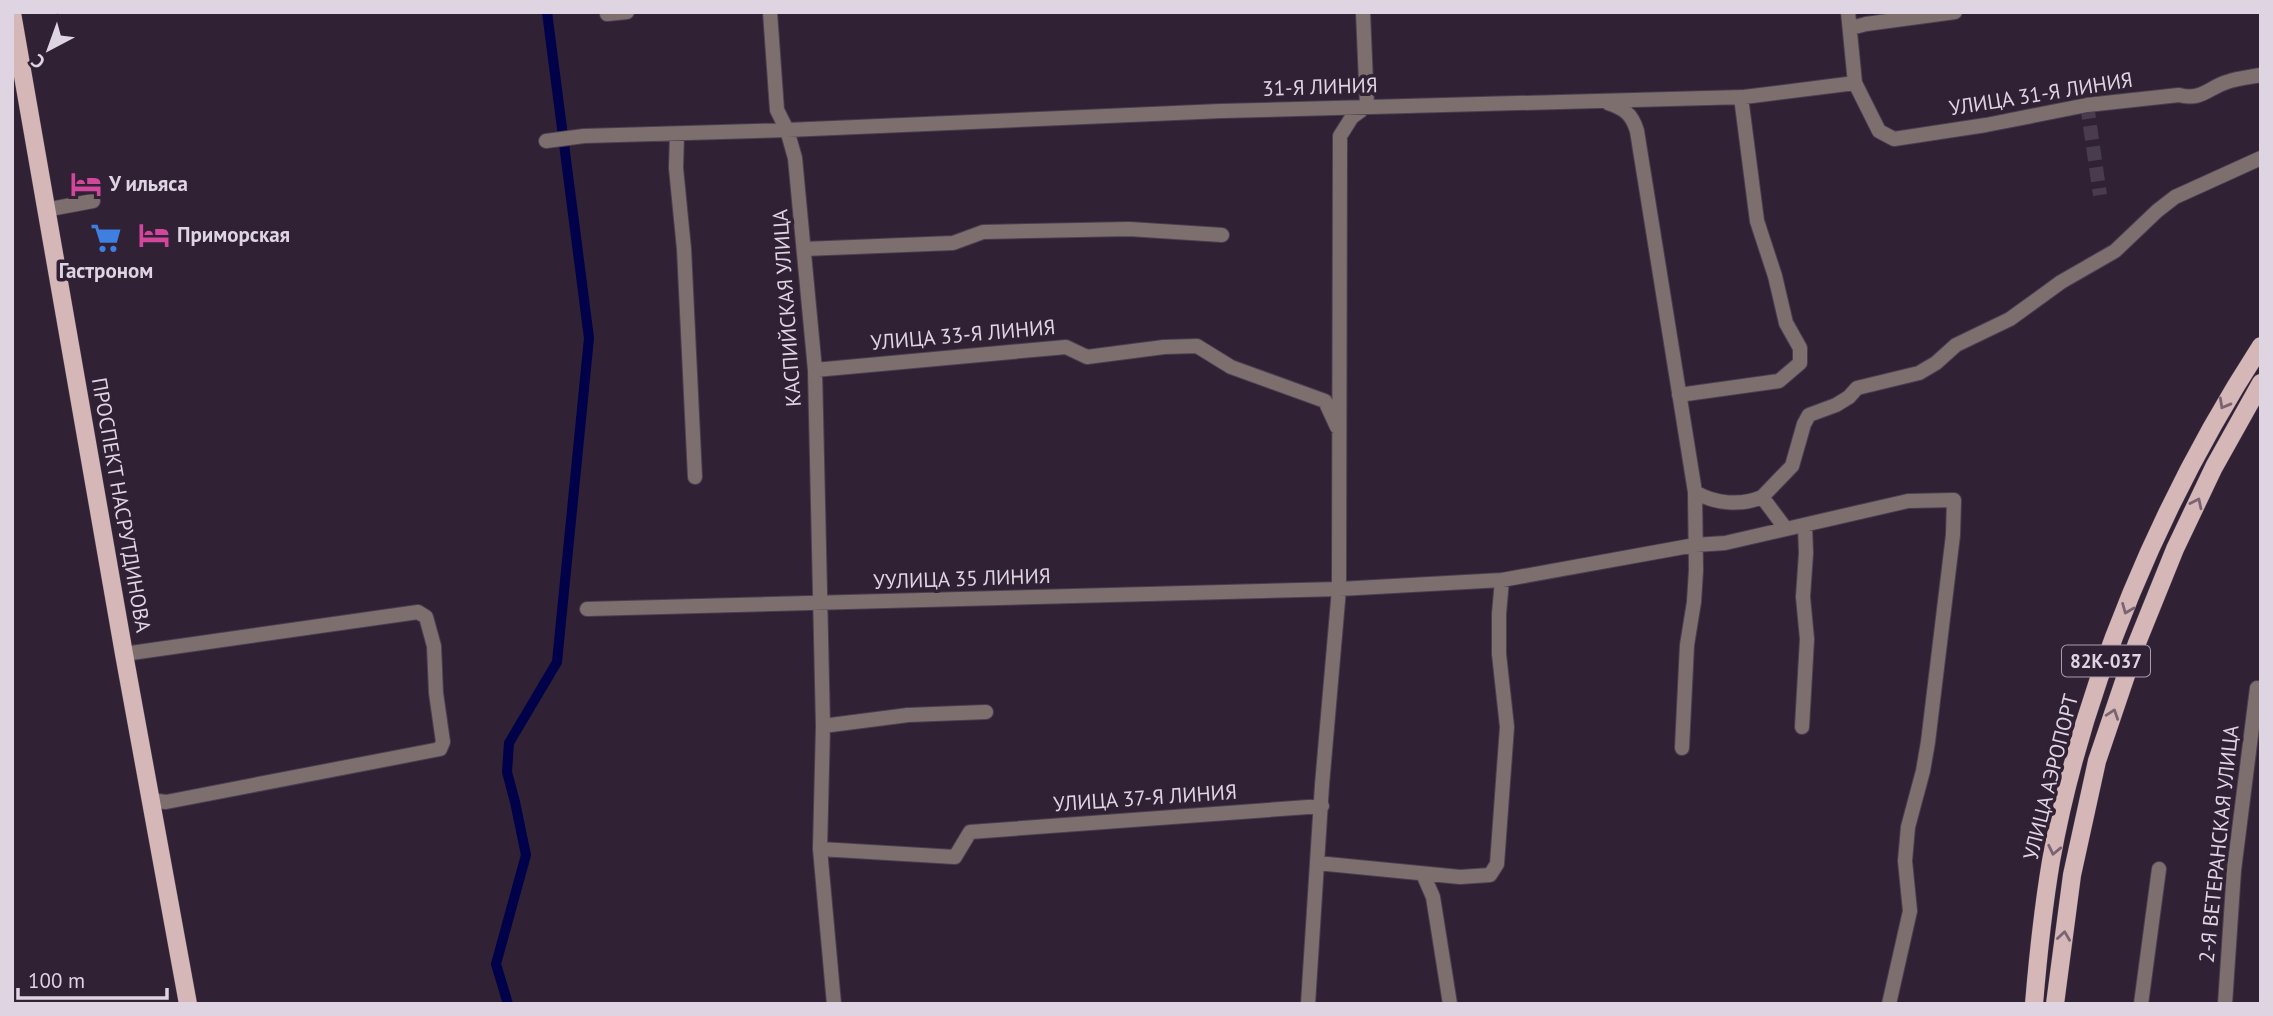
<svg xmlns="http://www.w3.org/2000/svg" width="2273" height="1016" font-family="'PT Sans',sans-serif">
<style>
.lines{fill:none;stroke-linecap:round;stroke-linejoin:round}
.canal{stroke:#000148;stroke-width:10}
.minor-tunnel{stroke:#4a3c4f;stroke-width:14;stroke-dasharray:14 7;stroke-linecap:butt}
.minor-casing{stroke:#4c3e51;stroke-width:16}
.major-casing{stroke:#4c3e51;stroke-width:19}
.minor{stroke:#7e6f6f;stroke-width:14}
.major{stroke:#d5b7b8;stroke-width:18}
.oneway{stroke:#7a6470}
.labels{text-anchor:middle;stroke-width:7;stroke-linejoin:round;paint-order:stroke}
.shield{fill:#302135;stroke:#aa9eae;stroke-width:2}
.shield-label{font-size:19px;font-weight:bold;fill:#ded4e2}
.street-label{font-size:21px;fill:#ded4e2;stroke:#302135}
.poi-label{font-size:21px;font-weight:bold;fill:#ded4e2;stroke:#302135;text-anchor:start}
</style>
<rect width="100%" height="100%" fill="#302135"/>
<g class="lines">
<path class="canal" d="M 508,1004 L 496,964 L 526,855 L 515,802 L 507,772 L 509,743 L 557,662 L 589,338 L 547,12"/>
<path class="minor-tunnel" d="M 2087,105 L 2100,195"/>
<g class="minor-casing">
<path id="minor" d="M 770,12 L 777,110 L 787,130 L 795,158 L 815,370 L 823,726 L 820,849 L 834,1004
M 1363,12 L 1367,106 L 1352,117 L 1340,136 L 1339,589 L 1502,580 L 1695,545 L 1725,543 L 1908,501 L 1954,500 L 1953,535 L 1928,742 L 1923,771 L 1908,827 L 1905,861 L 1910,911 L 1889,1004
M 1848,12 L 1855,83 L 1879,131 L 1894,139 L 1986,125 L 2087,105 L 2179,95 C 2201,101 2208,88 2227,82 C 2238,78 2250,77 2261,75
M 607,14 L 627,12
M 1851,28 L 1866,24 L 1955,12
M 1608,103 C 1624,108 1632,114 1637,131 L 1695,492 C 1715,504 1741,506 1762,497
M 677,134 L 676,168 L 684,249 L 695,477
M 546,141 L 584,136 L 787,130 L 1221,111 L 1744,97 L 1855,83
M 45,210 L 93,201
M 804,249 L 953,243 L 983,232 L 1129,229 L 1222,235
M 815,370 L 1066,347 L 1087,357 L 1164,347 L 1197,346 L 1231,367 L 1325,401 L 1337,427
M 1679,395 L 1779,381 L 1800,363 L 1800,348 L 1786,323 L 1775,276 L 1757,221 L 1741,97
M 1786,529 L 1762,497 L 1792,466 L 1804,424 L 1809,415 L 1836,405 L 1849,397 L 1857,388 L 1919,373 L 1936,363 L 1956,345 L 2010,319 L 2061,282 L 2115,251 L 2157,211 L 2175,197 L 2261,158
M 587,609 L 1339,589 L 1322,785 L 1308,1004
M 124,654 L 418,612 L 426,617 L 434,646 L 436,693 L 443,742 L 440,749 L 166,802 L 151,800
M 823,726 L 908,715 L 986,712
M 1802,727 L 1807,639 L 1803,597 L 1806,553 L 1805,526
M 1682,748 L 1687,645 L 1694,602 L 1696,570 L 1695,492
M 820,849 L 955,857 L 970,832 L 1322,806
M 1317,863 L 1460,877 L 1490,875 L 1497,864 L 1507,727 L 1499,654 L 1499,614 L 1502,580
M 1423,874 L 1433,897 L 1450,1004
M 2141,1004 L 2159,869
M 2225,1004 L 2234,870 L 2257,688"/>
</g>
<g class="major-casing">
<path id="major" d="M 12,13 L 124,654 L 188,1004
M 2034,1004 C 2038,956 2043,909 2051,861 C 2083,683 2163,497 2261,346
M 2055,1004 L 2072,875 L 2097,761 L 2137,643 L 2175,549 L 2214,467 L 2261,383"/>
</g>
<use href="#minor" class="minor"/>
<use href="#major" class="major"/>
</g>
<defs><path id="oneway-chevron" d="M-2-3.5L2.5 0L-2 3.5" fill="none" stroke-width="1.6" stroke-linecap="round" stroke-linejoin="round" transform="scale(1.75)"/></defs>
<g class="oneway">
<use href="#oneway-chevron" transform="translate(2224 404) rotate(119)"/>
<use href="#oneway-chevron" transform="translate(2197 503) rotate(-64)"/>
<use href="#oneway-chevron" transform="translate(2127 609) rotate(112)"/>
<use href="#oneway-chevron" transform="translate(2113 714) rotate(-71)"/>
<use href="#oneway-chevron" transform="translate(2054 850) rotate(102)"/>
<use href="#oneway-chevron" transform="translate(2064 936) rotate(-82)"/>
</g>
<defs>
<g id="hotel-bare" transform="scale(2.415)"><path d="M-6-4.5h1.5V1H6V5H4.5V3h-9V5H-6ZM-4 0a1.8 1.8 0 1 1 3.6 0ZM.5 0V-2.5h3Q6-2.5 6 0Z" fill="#d1479c" stroke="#302135" stroke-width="2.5" paint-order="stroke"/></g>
<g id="supermarket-bare" transform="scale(2.415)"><path d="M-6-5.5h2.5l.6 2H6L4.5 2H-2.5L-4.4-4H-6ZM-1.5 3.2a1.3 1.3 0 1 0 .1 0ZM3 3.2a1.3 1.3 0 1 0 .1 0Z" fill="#3f7fe0" stroke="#302135" stroke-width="2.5" paint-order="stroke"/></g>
</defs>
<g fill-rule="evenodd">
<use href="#hotel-bare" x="86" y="184"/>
<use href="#hotel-bare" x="154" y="235"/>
<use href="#supermarket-bare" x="106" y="238"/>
</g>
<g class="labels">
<rect class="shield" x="2062" y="645.5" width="88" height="31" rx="5"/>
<g class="shield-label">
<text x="2106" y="668">82К-037</text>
</g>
<g class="street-label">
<text transform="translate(1320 87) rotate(-2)" y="7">31-Я ЛИНИЯ</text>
<text transform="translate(2041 94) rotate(-9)" y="7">УЛИЦА 31-Я ЛИНИЯ</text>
<text transform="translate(787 308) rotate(-94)" y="7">КАСПИЙСКАЯ УЛИЦА</text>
<text transform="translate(963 335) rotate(-5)" y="7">УЛИЦА 33-Я ЛИНИЯ</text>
<text transform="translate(121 505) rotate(80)" y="7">ПРОСПЕКТ НАСРУТДИНОВА</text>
<text transform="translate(962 579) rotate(-2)" y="7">УУЛИЦА 35 ЛИНИЯ</text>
<text transform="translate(2051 777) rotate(-76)" y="7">УЛИЦА АЭРОПОРТ</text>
<text transform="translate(1145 798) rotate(-4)" y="7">УЛИЦА 37-Я ЛИНИЯ</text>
<text transform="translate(2219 844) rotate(-84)" y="7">2-Я ВЕТЕРАНСКАЯ УЛИЦА</text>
</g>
<g class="poi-label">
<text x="109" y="191">У ильяса</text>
<text x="177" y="242">Приморская</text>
<text x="106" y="278" text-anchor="middle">Гастроном</text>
</g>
</g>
<rect width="2273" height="1016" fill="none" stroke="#ded4e2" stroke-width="28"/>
<g transform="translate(49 49) rotate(221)" stroke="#302135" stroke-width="5" paint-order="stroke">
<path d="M0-5L12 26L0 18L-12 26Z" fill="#ded4e2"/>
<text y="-10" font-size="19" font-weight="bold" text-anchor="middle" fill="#ded4e2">С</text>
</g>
<path d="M18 988v10h149v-10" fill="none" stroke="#ded4e2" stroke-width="3.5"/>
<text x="28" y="988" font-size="21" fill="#ded4e2" stroke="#302135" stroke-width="5" paint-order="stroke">100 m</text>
</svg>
